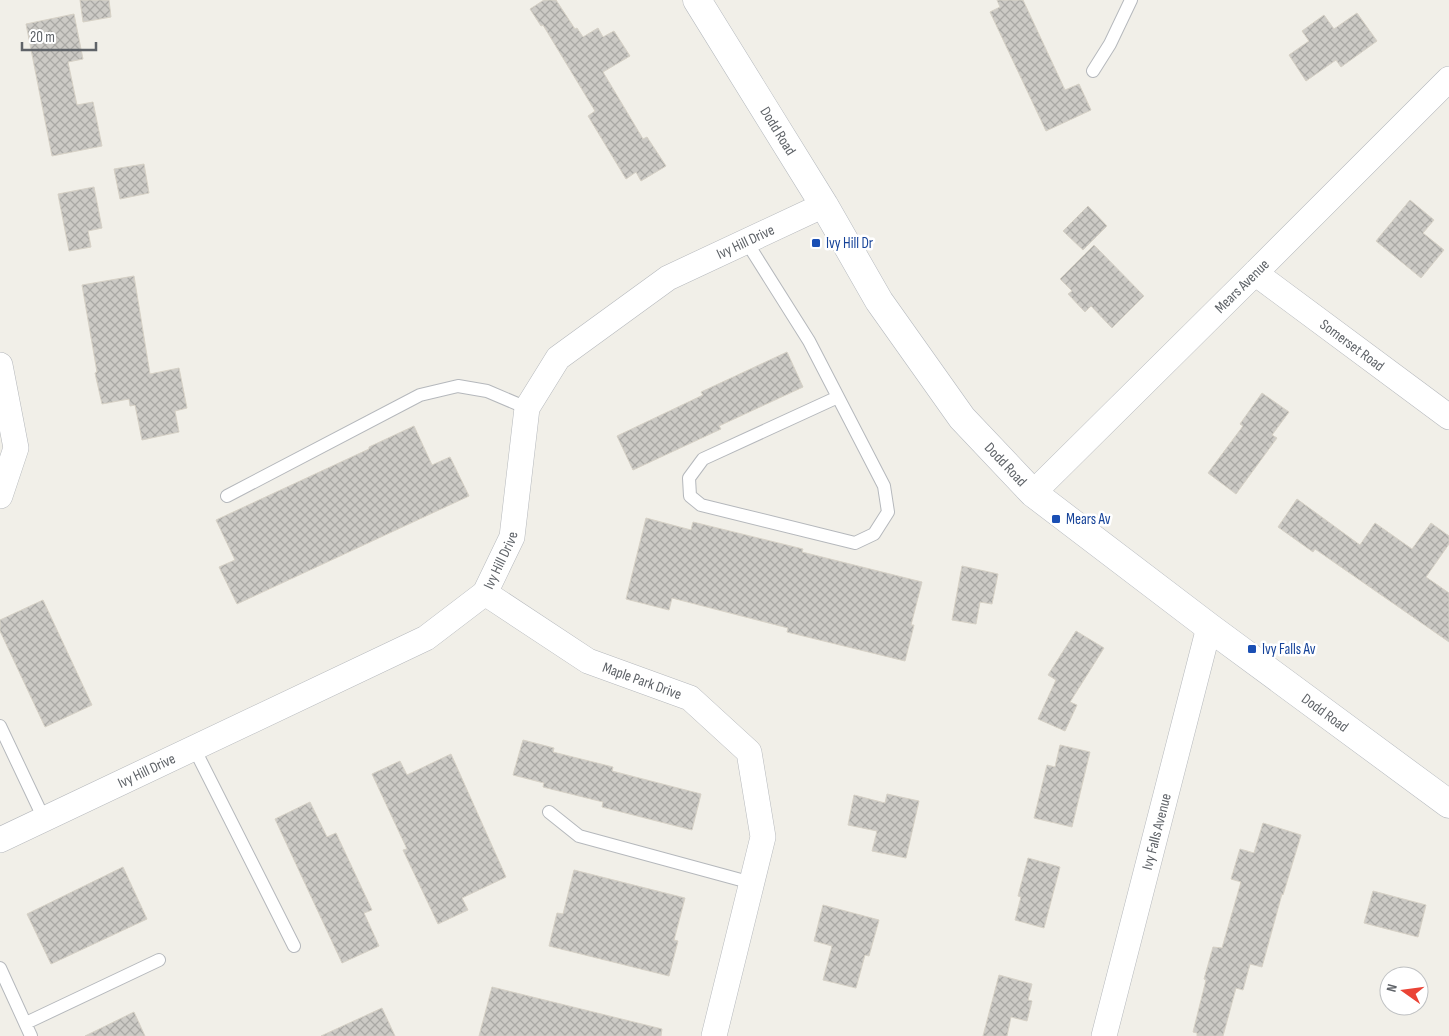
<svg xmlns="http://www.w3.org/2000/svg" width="1449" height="1036" font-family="'Sofia Sans Condensed',sans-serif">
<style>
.building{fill:url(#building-cross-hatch);stroke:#d6d1c6}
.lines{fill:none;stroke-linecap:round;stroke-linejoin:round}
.service-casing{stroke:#b5b8bc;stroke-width:14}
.minor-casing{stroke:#b5b8bc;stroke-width:26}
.secondary-casing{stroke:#b6babf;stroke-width:29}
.service{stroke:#fff;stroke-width:12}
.minor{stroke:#fff;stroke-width:25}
.secondary{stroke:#fff;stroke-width:28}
.transit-dot{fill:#1a4fb4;stroke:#fff;stroke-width:2}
.labels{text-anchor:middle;stroke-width:5;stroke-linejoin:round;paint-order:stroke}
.street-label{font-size:15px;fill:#5f6368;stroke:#fff}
.transit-label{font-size:15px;fill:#164399;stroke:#fff;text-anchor:start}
</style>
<defs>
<pattern id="building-cross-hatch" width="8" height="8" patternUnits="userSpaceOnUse" patternTransform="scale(1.25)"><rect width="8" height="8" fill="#cccac5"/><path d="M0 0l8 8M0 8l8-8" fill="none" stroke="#a9a8a4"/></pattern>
</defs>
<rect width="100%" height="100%" fill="#f1efe8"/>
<path class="building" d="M 80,0 L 109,0 L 111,17 L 83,22 Z
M 544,0 L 556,0 L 575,29 L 577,28 L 583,37 L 598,28 L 603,37 L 614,31 L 630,56 L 603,72 L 643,139 L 647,137 L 666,166 L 641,181 L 636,172 L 626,179 L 588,116 L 595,111 L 543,25 L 541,26 L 530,9 Z
M 997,0 L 1023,0 L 1065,90 L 1079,84 L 1091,110 L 1046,131 L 990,12 L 1000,7 Z
M 1357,13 L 1377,41 L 1341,67 L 1336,60 L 1306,81 L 1289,55 L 1309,41 L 1302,31 L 1324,15 L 1334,29 Z
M 74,14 L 83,59 L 68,62 L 77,105 L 93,102 L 102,146 L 52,156 L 26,24 Z
M 144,164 L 149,193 L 120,199 L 114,169 Z
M 94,187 L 102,228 L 88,231 L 91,247 L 69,251 L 58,194 Z
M 1410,200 L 1434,220 L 1423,233 L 1444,250 L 1421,278 L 1376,241 Z
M 1088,206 L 1107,226 L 1083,250 L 1063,231 Z
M 1094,245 L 1144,296 L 1112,328 L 1091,306 L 1085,312 L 1068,294 L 1072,291 L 1060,279 Z
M 134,276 L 150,374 L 179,368 L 187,408 L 175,411 L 179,432 L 142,440 L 135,405 L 130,406 L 129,399 L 102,404 L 95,373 L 97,372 L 82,285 Z
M 787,352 L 803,387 L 719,426 L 721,429 L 633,470 L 617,436 L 703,395 L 701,392 Z
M 1262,393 L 1289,412 L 1272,435 L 1277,438 L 1236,494 L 1208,473 L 1243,426 L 1240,424 Z
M 414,426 L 432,465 L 450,457 L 469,496 L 237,604 L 219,567 L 235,560 L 216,520 L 369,449 L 369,447 Z
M 1297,499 L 1360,545 L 1375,523 L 1412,549 L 1431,523 L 1449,536 L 1449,544 L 1426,577 L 1449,593 L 1449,642 L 1315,549 L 1313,552 L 1278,527 Z
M 646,518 L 691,530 L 693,522 L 803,549 L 802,552 L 922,582 L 911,625 L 914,625 L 905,661 L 787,632 L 788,628 L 672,598 L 669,610 L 626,599 Z
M 962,566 L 998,574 L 992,604 L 980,602 L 976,624 L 952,620 Z
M 43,600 L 92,705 L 45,727 L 0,631 L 0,620 Z
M 1076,631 L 1104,648 L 1070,702 L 1077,705 L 1065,731 L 1038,719 L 1056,680 L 1048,675 Z
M 523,740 L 554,748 L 553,752 L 613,767 L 612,771 L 701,794 L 692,830 L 602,807 L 603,802 L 543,787 L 544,783 L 513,775 Z
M 1060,745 L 1090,752 L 1072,827 L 1034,818 L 1047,765 L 1055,767 Z
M 451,754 L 506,877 L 462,898 L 468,910 L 438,924 L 403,850 L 407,849 L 372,774 L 400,761 L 407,775 Z
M 887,794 L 919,801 L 906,858 L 872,851 L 877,831 L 848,825 L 854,795 L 885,803 Z
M 310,802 L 327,837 L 336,833 L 372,910 L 364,913 L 379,946 L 342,963 L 275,819 Z
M 1263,823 L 1301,835 L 1283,895 L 1282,894 L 1262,967 L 1250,964 L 1243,990 L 1236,988 L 1223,1036 L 1197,1036 L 1197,1033 L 1193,1032 L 1206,980 L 1204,979 L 1213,947 L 1222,948 L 1241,882 L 1231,879 L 1240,849 L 1254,853 Z
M 1028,858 L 1060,867 L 1044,928 L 1015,920 L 1021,897 L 1018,896 Z
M 123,867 L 147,919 L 51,964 L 27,914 Z
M 574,870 L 685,898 L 674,940 L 678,941 L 669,976 L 549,946 L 557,913 L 563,914 Z
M 1373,891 L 1426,905 L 1418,937 L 1364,923 Z
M 823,905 L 879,920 L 869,956 L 865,955 L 856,988 L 823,980 L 832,946 L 814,941 Z
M 999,975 L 1032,984 L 1028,1000 L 1032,1001 L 1027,1021 L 1011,1017 L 1007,1036 L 983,1036 Z
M 492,987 L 662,1029 L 661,1036 L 479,1036 Z
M 382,1008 L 395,1036 L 321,1036 Z
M 134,1012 L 145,1036 L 85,1036 Z"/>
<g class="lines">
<g class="service-casing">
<path id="service" d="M 1093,71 L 1110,44 L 1131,0
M 746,241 L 809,341 L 884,486 L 888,512 L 874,534 L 855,543 L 701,505 L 690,496 L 689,478 L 703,459 L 838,397
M 227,496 L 420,395 L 458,386 L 487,391 L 527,408
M 0,726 L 44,819
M 194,748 L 294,946
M 549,812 L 579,836 L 752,883
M 0,968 L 31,1036
M 26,1023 L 159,960"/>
</g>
<g class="minor-casing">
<g id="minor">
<path id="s1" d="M 1255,273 L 1449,417"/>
<path d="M 0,365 L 16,448 L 0,496"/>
<path id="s2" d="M 1033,493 L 1255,273 L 1449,79"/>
<path id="s3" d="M 485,593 L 588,661 L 690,698 L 749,752 L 763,837 L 714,1036"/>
<path id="s4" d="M 0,840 L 426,638 L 485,593 L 512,537 L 527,408 L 558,358 L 668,278 L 824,205"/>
<path id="s5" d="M 1104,1036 L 1209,627"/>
</g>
</g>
<g class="secondary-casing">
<g id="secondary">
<path id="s6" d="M 697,0 L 824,205 L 879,301 L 962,418 L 1033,493 L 1209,627 L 1449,804"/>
</g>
</g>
<use href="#service" class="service"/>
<use href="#minor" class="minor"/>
<use href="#secondary" class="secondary"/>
</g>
<g class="transit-dot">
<rect x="811" y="238" width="10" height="10" rx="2.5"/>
<rect x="1051" y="514" width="10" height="10" rx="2.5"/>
<rect x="1247" y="644" width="10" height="10" rx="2.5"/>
</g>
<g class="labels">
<g class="street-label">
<text dy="5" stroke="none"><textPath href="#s6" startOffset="154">Dodd Road</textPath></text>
<text dy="5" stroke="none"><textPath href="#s4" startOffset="1018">Ivy Hill Drive</textPath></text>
<text dy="5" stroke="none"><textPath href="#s2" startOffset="294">Mears Avenue</textPath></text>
<text dy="5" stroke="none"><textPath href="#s1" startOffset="121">Somerset Road</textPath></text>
<text dy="5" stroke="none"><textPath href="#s6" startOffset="559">Dodd Road</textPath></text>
<text dy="5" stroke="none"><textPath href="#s4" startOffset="582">Ivy Hill Drive</textPath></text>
<text dy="5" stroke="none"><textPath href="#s3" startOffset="181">Maple Park Drive</textPath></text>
<text dy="5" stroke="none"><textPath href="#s6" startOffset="964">Dodd Road</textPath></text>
<text dy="5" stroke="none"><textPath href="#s4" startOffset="162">Ivy Hill Drive</textPath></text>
<text dy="5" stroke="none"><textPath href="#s5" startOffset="211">Ivy Falls Avenue</textPath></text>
</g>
<g class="transit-label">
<text x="826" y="248">Ivy Hill Dr</text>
<text x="1066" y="524">Mears Av</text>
<text x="1262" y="654">Ivy Falls Av</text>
</g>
</g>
<g transform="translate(1404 991) rotate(284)"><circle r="24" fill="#ffffff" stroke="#bfc1c3"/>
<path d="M0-4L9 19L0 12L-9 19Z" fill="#ea4335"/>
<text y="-8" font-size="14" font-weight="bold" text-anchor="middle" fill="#5f6368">N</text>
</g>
<path d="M22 42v8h74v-8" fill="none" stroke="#5f6368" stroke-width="2.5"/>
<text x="30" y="42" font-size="15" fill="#5f6368" stroke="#ffffff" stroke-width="4" paint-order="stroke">20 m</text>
</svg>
